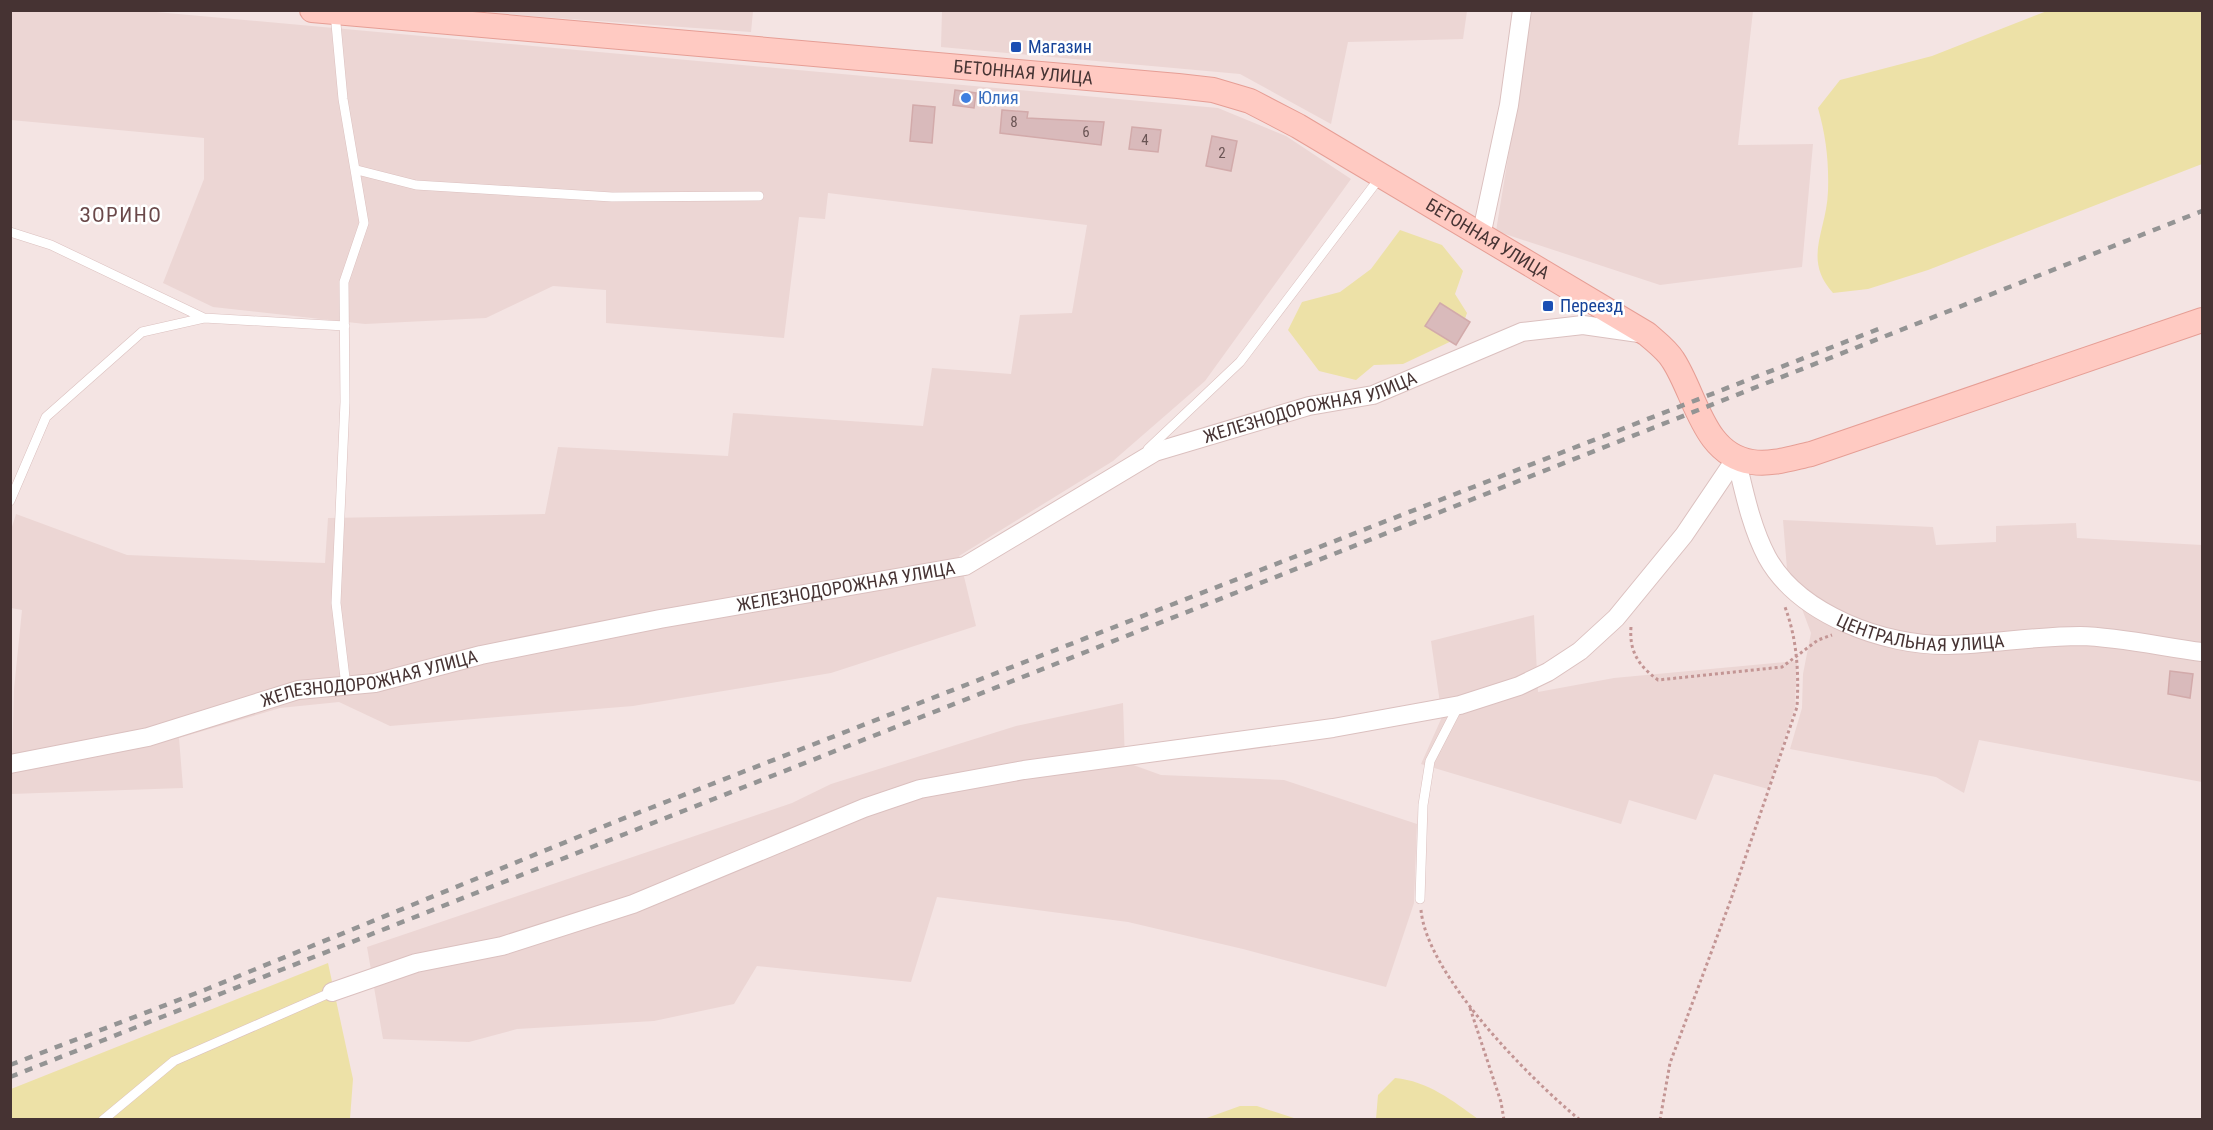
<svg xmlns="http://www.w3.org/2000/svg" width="2213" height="1130" font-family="'Roboto Condensed',sans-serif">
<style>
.residential{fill:#ecd6d4}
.green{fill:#ede1a7}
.building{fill:#d9babb;stroke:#d2aaaa;stroke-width:1.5}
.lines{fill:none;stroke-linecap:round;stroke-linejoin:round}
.lane-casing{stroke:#dbc0bf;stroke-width:10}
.street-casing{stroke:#dbc0bf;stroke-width:20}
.secondary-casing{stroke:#e69e95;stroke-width:26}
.path{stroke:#c39594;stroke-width:3;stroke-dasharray:3 3;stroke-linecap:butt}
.lane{stroke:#fff;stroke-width:9}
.street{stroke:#fff;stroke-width:18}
.secondary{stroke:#ffcac2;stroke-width:24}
.rail{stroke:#949494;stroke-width:4.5;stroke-dasharray:8 8;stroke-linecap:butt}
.transit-dot{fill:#1a4fb4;stroke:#fff;stroke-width:2}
.shop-dot{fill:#3f7fe0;stroke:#fff;stroke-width:2}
.labels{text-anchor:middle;stroke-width:5;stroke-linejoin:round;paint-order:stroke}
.number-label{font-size:15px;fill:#6b5555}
.transit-label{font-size:18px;fill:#164399;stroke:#fff;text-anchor:start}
.street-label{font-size:18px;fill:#463333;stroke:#fff}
.shop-label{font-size:18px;fill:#366cbe;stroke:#fff;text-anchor:start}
.quarter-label{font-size:21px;letter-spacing:1.5px;fill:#6a494a;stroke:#fff}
</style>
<rect width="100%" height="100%" fill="#f4e4e3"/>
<path class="residential" d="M 11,11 L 145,11 L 1218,108 L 1286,136 L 1351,179 L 1205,381 L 1113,461 L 959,556 L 976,626 L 831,673 L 633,706 L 390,726 L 339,702 L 280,708 L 179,738 L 183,788 L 11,794 L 14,689 L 22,610 L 11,608 L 11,530 L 16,514 L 127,555 L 325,563 L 328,518 L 545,514 L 558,447 L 728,456 L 733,413 L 923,426 L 932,368 L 1011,374 L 1020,315 L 1072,313 L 1087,225 L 828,193 L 825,219 L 799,217 L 784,338 L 606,323 L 606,290 L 553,286 L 486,318 L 365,324 L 213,307 L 163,283 L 204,179 L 204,138 L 11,120 Z
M 488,11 L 488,10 L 753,11 L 751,32 L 488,13 Z
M 942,11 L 942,10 L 1467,11 L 1463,39 L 1348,42 L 1331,124 L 1240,74 L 941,47 Z
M 1532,11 L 1753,11 L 1738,145 L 1813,144 L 1802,267 L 1660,285 L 1496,231 Z
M 1783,520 L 1933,527 L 1936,545 L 1996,542 L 1996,526 L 2076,523 L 2077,538 L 2202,545 L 2202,782 L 1979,740 L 1964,793 L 1936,777 L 1790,749 L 1802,708 L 1803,674 L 1811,633 L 1787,569 Z
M 1534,615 L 1538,692 L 1614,678 L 1797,661 L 1795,707 L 1768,789 L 1714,774 L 1696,820 L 1629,800 L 1621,824 L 1421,764 L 1442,717 L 1431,641 Z
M 1123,703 L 1125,762 L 1161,775 L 1284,780 L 1417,824 L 1414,903 L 1386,987 L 1243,949 L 1128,922 L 937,897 L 911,982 L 757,966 L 734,1004 L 654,1021 L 517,1029 L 469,1042 L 383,1039 L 367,947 L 792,803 L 831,784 L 1016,726 Z"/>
<path class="green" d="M 2047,11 L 2202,11 L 2202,164 L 1928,270 L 1868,289 L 1833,293 C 1802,259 1827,231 1828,191 C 1829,162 1826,136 1818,108 L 1840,80 L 1932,56 Z
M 1400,230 L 1442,245 L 1463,271 L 1455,294 L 1467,313 L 1458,338 L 1403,364 L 1374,365 L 1356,380 L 1319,371 L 1288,330 L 1302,302 L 1340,292 L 1371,269 Z
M 328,963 L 353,1079 L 350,1119 L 11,1120 L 11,1089 Z
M 1395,1078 C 1428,1081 1453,1101 1478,1119 L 1376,1119 L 1378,1095 Z
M 1240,1106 L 1257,1106 L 1297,1119 L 1204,1119 Z"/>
<path class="building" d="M 955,90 L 976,93 L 974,108 L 953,105 Z
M 913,105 L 935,107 L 932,143 L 910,141 Z
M 1002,110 L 1028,112 L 1027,118 L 1104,122 L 1101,145 L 1000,133 Z
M 1132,127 L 1161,130 L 1158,152 L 1129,149 Z
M 1212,136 L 1237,141 L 1231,171 L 1206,166 Z
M 1440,303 L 1470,322 L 1456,345 L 1425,326 Z
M 2170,671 L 2193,674 L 2190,698 L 2168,694 Z"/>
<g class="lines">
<g class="lane-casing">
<path id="lane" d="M 335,13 L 343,99 L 364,223 L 344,282 L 345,402 L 336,603 L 346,686
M 357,170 L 416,185 L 612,197 L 759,196
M 10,232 L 51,245 L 204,318 L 345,326
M 1148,449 L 1240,362 L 1381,176
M 10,501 L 46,417 L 142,332 L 204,318
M 1420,899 L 1423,805 L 1430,761 L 1459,705
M 103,1120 L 174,1061 L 332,992"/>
</g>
<g class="street-casing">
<g id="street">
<path d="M 1481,236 L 1509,105 L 1522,10"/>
<path id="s1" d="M 1736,458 C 1744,491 1751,527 1767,557 C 1799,615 1885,646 1948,645 C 1992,644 2036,636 2080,636 C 2120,637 2163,647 2202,652"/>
<path id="s2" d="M 10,764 L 148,737 L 298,690 L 375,683 L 481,655 L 660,619 L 965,566 L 1155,452 L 1309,406 L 1373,395 L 1522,332 L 1583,325 L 1639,333"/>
<path d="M 332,992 L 416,963 L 502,946 L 633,904 L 864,808 L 920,789 L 1024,770 L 1333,728 L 1460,705 L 1519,686 L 1548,672 L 1580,651 L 1616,618 L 1684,535 L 1736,458"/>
</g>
</g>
<g class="secondary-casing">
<g id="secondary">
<path id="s3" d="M 312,10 L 1178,86 L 1213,90 L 1250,101 L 1298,126 L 1647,334 C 1656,342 1667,350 1673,360 C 1696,395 1703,455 1752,462 C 1772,465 1792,458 1811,454 L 2202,320"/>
</g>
</g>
<path class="path" d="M 1631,627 C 1629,652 1639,666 1658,680 L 1782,667 L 1818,640 L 1832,635
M 1421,910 C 1427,975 1529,1078 1580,1120
M 1470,1008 L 1501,1102 L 1504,1120
M 1660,1120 L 1670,1063 L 1730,902 L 1797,707 C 1799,672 1797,639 1785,607"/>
<use href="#lane" class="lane"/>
<use href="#street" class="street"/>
<use href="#secondary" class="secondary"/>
<path class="rail" d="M 10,1065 L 207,989 L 617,821 L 1881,328
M 10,1077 L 2202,211"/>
</g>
<g class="transit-dot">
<rect x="1010" y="41" width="12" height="12" rx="3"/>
<rect x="1542" y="300" width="12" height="12" rx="3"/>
</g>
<circle class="shop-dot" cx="966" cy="98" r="6"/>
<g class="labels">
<g class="number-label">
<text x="1014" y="127">8</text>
<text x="1086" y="137">6</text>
<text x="1145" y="145">4</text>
<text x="1222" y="158">2</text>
</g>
<g class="transit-label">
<text x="1028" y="53">Магазин</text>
<text x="1560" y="312">Переезд</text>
</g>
<g class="street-label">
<text dy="6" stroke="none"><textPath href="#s3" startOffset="714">БЕТОННАЯ УЛИЦА</textPath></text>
<text dy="6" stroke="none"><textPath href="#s3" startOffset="1218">БЕТОННАЯ УЛИЦА</textPath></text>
<text dy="6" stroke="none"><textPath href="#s2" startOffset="1360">ЖЕЛЕЗНОДОРОЖНАЯ УЛИЦА</textPath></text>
<text dy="6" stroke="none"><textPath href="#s2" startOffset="856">ЖЕЛЕЗНОДОРОЖНАЯ УЛИЦА</textPath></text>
<text dy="6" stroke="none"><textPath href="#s1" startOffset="285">ЦЕНТРАЛЬНАЯ УЛИЦА</textPath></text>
<text dy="6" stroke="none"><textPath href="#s2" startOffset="370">ЖЕЛЕЗНОДОРОЖНАЯ УЛИЦА</textPath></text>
</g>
<g class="shop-label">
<text x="978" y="104">Юлия</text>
</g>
<g class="quarter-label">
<text x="121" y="222">ЗОРИНО</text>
</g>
</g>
<rect width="2213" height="1130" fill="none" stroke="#463333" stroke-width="24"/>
</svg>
